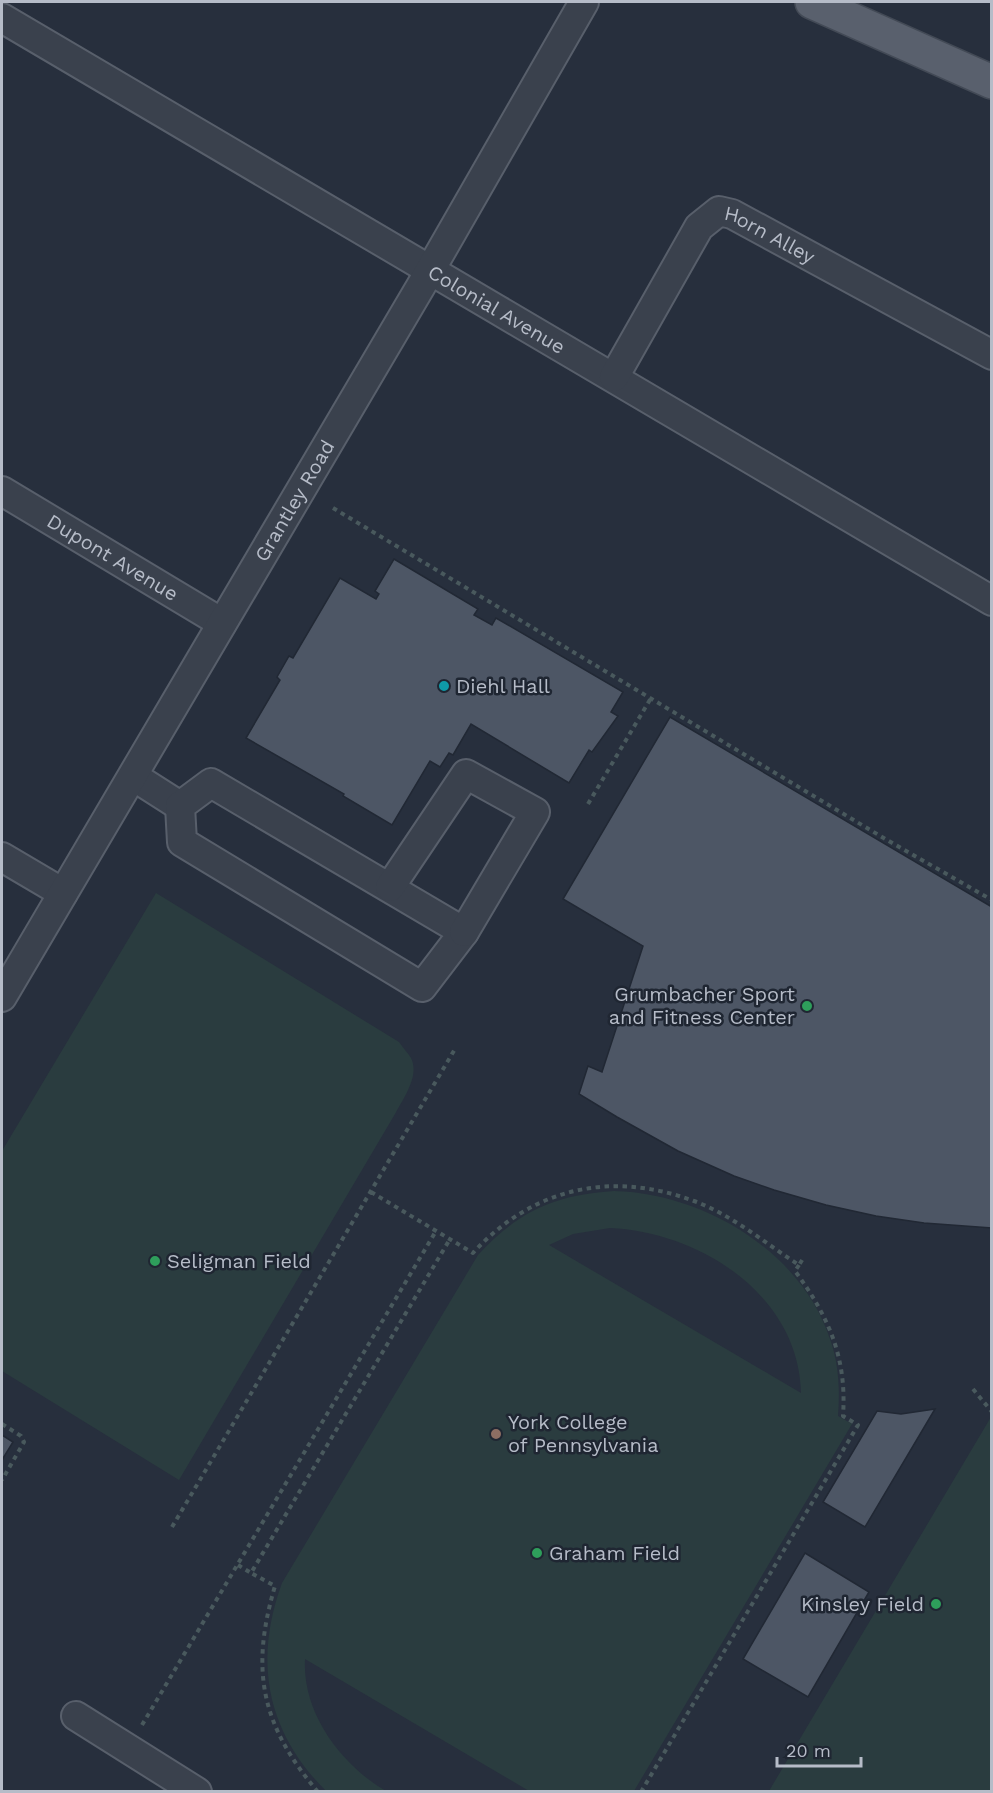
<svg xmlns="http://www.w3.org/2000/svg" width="993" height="1793" font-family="'Work Sans',sans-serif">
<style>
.green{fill:#2a3c3f;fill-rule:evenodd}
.building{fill:#4d5665;stroke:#212834;stroke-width:1.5}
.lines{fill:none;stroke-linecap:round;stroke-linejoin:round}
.minor-casing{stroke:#585f6b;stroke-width:32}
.major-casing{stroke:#434a56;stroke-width:36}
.path{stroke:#49595d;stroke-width:4;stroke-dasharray:4.5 4.5;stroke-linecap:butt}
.minor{stroke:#3a414d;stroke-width:28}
.major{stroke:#59606d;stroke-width:33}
.culture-dot{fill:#0f9aa8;stroke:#1f2632;stroke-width:2}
.leisure-dot{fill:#2e9e5b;stroke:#1f2632;stroke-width:2}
.education-dot{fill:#8d6e63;stroke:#1f2632;stroke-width:2}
.labels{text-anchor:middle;stroke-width:5;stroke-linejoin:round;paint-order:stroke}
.street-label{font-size:20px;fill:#b6bcc8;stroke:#1f2632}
.poi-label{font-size:20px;fill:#b6bcc8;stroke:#1f2632;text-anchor:start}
</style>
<rect width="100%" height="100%" fill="#272f3d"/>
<path class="green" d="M 156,893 L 399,1042 C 403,1048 408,1053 411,1058 C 420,1076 403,1099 395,1114 L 179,1480 L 2,1371 L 2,1151 Z
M 614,1191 C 703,1193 801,1251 830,1339 C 839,1364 840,1390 838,1416 L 852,1424 L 634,1791 L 529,1791 L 305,1659 C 302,1713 341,1765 386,1791 L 326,1791 C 267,1732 253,1662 282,1583 L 478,1255 C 519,1211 554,1195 614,1191 ZM 610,1228 C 700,1232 799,1295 801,1393 L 549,1245 L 573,1234 Z
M 991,1417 L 991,1791 L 769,1791 Z"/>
<path class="building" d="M 394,559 L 478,609 L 474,615 L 492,625 L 496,618 L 623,692 L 611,712 L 618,716 L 592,752 L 589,750 L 569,783 L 471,724 L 453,755 L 449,753 L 440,767 L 430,761 L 392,825 L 343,796 L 344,794 L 246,738 L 280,680 L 277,677 L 289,656 L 293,658 L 340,578 L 376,599 L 379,594 L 375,591 Z
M 670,717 L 992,907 L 992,1228 L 924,1223 L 876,1216 L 826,1205 L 774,1190 L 734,1176 L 678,1151 L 617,1117 L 579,1094 L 588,1066 L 602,1072 L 643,946 L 563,899 Z
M 935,1409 L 865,1527 L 823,1502 L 877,1411 L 901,1414 Z
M 2,1435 L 13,1442 L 2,1460 Z
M 805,1553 L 869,1592 L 808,1697 L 743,1659 Z"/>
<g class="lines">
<g class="minor-casing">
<g id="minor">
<path id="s1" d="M 2,18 C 332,213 662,406 992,601"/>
<path id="s2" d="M 614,377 L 699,227 L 719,211 L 732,214 L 992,355"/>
<path id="s3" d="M 2,491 L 222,623"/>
<path d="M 133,776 L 180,806"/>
<path d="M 211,783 L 464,932 L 422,987 L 182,842 L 180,806 Z"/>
<path d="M 2,857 L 63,893"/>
<path d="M 390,887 L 466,774 L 535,812 L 464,932"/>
<path id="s4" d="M 2,997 L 421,286 L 584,2"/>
<path d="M 76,1716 L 197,1792"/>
</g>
</g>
<g class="major-casing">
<path id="major" d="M 812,2 L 992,82"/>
</g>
<path class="path" d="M 333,508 L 887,840 L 992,900
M 588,804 L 651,698
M 371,1192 L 473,1253 C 532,1188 611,1170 694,1201 C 732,1215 765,1243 799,1265 L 804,1257
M 973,1389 L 992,1412
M 2,1424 L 21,1436 L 24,1442 L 2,1480
M 172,1527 L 455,1049
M 238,1565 L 251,1573
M 142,1725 L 436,1231
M 318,1792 C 261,1725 250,1670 275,1586 L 251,1573 L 450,1239
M 641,1792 L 858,1425 L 843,1416 C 847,1358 829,1317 795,1271 L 799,1265"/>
<use href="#minor" class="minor"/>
<use href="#major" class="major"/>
</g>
<circle class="culture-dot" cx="444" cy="686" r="6"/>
<g class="leisure-dot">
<circle cx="807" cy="1006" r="6"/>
<circle cx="155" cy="1261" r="6"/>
<circle cx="537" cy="1553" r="6"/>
<circle cx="936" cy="1604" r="6"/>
</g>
<circle class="education-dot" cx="496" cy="1434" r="6"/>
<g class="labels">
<g class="street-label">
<text dy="7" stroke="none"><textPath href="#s2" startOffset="254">Horn Alley</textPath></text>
<text dy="7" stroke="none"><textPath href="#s1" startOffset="574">Colonial Avenue</textPath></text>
<text dy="7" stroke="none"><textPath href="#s4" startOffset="576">Grantley Road</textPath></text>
<text dy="7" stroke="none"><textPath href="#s3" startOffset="129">Dupont Avenue</textPath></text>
</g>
<g class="poi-label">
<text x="456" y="693">Diehl Hall</text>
<text x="795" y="1001" text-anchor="end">Grumbacher Sport<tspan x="795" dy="23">and Fitness Center</tspan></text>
<text x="167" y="1268">Seligman Field</text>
<text x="508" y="1429">York College<tspan x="508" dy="23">of Pennsylvania</tspan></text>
<text x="549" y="1560">Graham Field</text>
<text x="924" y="1611" text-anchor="end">Kinsley Field</text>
</g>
</g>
<rect width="993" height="1793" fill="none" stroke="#b6bcc8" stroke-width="6"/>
<path d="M777 1757v9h84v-9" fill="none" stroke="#b6bcc8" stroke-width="3"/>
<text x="786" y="1757" font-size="18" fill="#b6bcc8" stroke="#1f2632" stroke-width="4.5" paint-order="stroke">20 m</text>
</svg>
